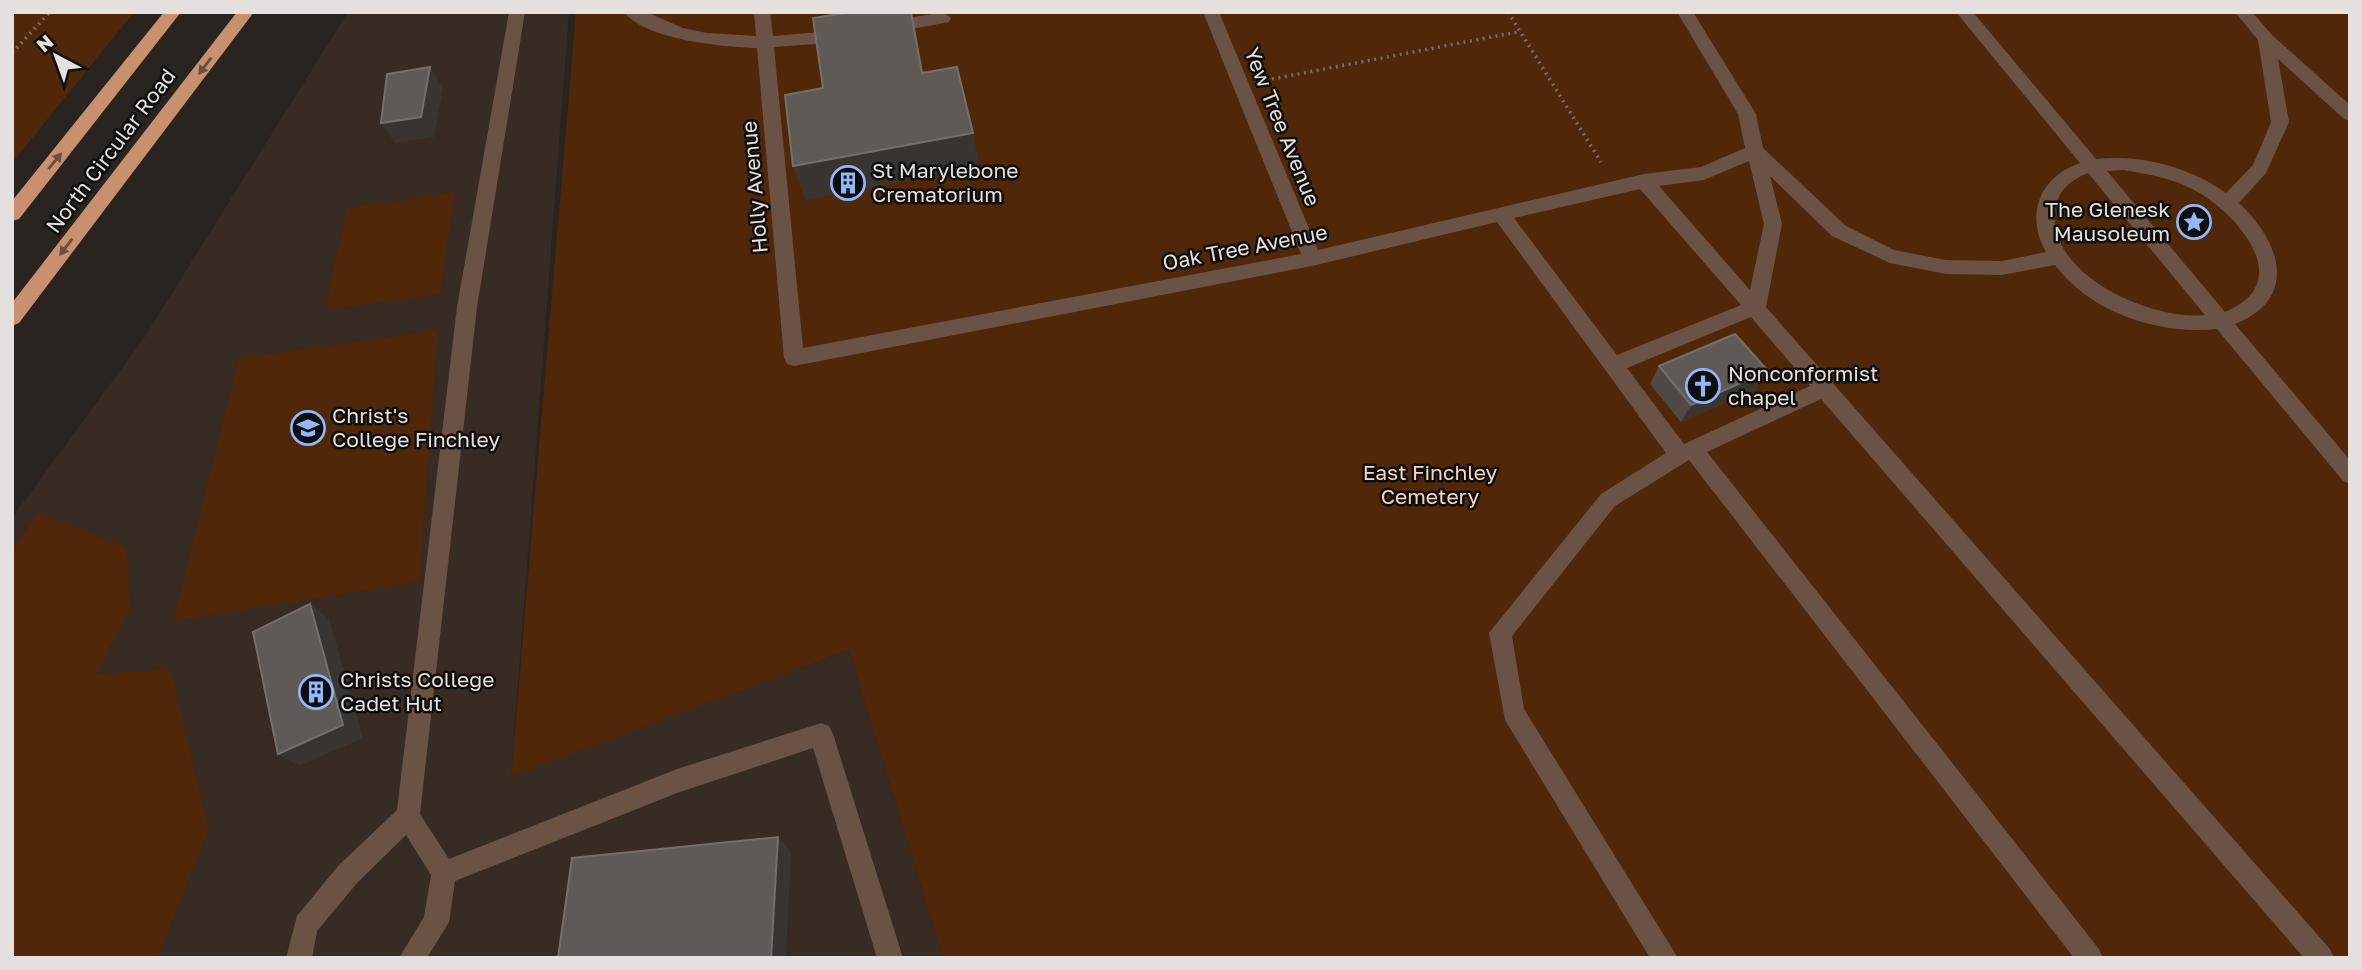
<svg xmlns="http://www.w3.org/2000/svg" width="2362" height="970" font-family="'Golos Text',sans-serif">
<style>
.built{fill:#382b24}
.green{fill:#502709}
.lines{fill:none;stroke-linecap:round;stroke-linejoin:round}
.path{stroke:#726d69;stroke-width:3.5;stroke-dasharray:2 4.5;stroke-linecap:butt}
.minor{fill:#6a5245;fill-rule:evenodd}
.highway{fill:#c8906e;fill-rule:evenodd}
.wall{fill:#504945}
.shaded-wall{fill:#3a3430}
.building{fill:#605a56;stroke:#756f6b;stroke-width:2}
.oneway{fill:#6c4f3d}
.labels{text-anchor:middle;stroke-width:5;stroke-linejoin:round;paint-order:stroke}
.street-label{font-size:21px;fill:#e5e0dd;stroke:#100e0c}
.poi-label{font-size:21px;fill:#e5e0dd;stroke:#100e0c;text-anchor:start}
.park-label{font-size:21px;fill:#f6d5c2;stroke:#100e0c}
</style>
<rect width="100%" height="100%" fill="#2a2420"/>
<path class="built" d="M 348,12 L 569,12 L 511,776 L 849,650 L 943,958 L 12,958 L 12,518 L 144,338 Z"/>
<path class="green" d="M 12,12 L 134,12 L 12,163 Z
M 576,12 L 2350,12 L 2350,958 L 943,958 L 849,650 L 511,777 Z
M 455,192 L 440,294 L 325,310 L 347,208 Z
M 438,330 L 419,582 L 174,621 L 239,358 Z
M 38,513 L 127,547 L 130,609 L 96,674 L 170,669 L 209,829 L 157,958 L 12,958 L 12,549 Z"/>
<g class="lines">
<path class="path" d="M 1508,12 L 1601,162
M 12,53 L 50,12
M 1272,79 L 1518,32"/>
<path class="minor" d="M 509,12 L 525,12 L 477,307 L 420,814 L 449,859 L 677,769 L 821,723 L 829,726 L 833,734 L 903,958 L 877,958 L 813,748 L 677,793 L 455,881 L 449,922 L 427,958 L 399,958 L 424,917 L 431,875 L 406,835 L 357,883 L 317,931 L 312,958 L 286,958 L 297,916 L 339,865 L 397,810 L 457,307 Z
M 624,12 L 646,12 L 683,28 L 707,33 L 756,36 L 754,12 L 770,12 L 773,36 L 844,30 L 852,36 L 844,42 L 774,47 L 803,348 L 1301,254 L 1203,12 L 1219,12 L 1318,250 L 1644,174 L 1701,167 L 1745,148 L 1738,114 L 1677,12 L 1693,12 L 1756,114 L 1763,148 L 1846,226 L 1894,250 L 1946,260 L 2002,261 L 2046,252 C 2025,215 2039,177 2080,163 L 1956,12 L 1973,12 L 2096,159 C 2141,154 2190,167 2226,193 L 2253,165 L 2271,122 L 2258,40 L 2235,12 L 2252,12 L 2272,35 L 2350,105 L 2350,121 L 2344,119 L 2278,59 L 2289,122 L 2266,173 L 2239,203 C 2280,241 2300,298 2235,324 L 2350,460 L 2350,484 L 2343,481 L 2217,329 C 2159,335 2091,313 2055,265 L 2002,275 L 1946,274 L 1890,263 L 1832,236 L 1770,176 L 1782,224 L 1766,307 L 2330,949 L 2334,958 L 2304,958 L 1821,399 L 1707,452 L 2099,949 L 2103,958 L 2074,958 L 1689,460 L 1615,506 L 1512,636 L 1524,709 L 1678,958 L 1650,958 L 1505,720 L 1489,633 L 1601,494 L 1666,453 L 1497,222 L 1312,266 L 794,366 L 787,364 L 784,358 L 757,48 C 723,47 646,40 624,12 ZM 1749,161 L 1764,224 L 1750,290 L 1659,186 L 1704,180 ZM 2123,170 C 2148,174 2173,178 2196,191 C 2239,215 2297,283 2225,312 L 2107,171 ZM 2088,173 L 2205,315 C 2152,321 2048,275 2055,212 C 2057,191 2069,181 2088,173 ZM 1640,189 L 1741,305 L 1617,355 L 1514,218 ZM 1751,317 L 1810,386 L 1684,444 L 1627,368 Z
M 943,12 L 951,18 L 949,22 L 886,34 L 878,28 L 886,22 Z"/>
<path class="highway" d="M 164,12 L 181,12 L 19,219 L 12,221 L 12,201 Z
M 237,12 L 254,12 L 19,323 L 12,326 L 12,303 Z"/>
</g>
<path class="wall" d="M 1659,366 L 1756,389 L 1681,422 L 1650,384 Z"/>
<path class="shaded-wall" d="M 430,67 L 443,88 L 434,137 L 395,143 L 381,123 Z
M 973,133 L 979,167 L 805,200 L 793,166 Z
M 1768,371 L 1756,389 L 1681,422 L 1691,405 Z
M 310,604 L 329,619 L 363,738 L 299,766 L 278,754 Z
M 778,837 L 791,852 L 786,958 L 771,958 Z"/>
<path class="building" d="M 852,12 L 911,12 L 922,73 L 957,67 L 973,133 L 793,166 L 785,95 L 823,88 L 813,18 Z
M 430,67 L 421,117 L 381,123 L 387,74 Z
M 1735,334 L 1768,371 L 1691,405 L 1659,366 Z
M 310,604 L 343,725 L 278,754 L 253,632 Z
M 778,837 L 771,958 L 558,958 L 572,858 Z"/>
<defs><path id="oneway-solid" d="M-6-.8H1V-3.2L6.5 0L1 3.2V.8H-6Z" transform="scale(1.75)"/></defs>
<g class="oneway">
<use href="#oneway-solid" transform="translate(205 66) rotate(127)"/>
<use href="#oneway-solid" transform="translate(55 161) rotate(-51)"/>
<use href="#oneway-solid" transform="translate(66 247) rotate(127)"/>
</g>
<defs>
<g id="building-ring" transform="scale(1.75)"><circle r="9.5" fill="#100e0c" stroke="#91b8fd" stroke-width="1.5"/><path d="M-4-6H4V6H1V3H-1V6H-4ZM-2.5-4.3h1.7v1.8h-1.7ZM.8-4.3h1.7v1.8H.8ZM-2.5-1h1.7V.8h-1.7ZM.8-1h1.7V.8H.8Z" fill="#91b8fd"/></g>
<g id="sight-ring" transform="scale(1.75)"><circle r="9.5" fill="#100e0c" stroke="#91b8fd" stroke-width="1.5"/><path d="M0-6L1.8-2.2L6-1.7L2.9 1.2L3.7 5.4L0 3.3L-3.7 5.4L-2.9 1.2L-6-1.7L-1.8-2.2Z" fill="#91b8fd"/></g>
<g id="church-ring" transform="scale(1.75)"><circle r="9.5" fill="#100e0c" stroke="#91b8fd" stroke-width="1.5"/><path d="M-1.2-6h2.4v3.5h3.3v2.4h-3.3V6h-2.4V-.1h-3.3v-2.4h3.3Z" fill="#91b8fd"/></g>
<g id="school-ring" transform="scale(1.75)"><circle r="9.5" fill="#100e0c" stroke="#91b8fd" stroke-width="1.5"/><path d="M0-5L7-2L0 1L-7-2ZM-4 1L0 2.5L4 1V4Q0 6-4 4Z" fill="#91b8fd"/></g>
</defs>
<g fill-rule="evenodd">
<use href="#building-ring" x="848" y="183"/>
<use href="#sight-ring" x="2194" y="222"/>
<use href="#church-ring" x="1703" y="386"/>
<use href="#school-ring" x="308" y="428"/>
<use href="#building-ring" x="316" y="692"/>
</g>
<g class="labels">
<g class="street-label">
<text transform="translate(1282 127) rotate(68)" y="7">Yew Tree Avenue</text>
<text transform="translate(111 151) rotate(-53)" y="7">North Circular Road</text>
<text transform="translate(755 187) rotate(-95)" y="7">Holly Avenue</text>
<text transform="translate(1245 248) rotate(-11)" y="7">Oak Tree Avenue</text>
</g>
<g class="poi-label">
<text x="872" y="178">St Marylebone<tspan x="872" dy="24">Crematorium</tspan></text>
<text x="2170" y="217" text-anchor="end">The Glenesk<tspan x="2170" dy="24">Mausoleum</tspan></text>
<text x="1728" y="381">Nonconformist<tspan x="1728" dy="24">chapel</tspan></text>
<text x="332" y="423">Christ's<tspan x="332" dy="24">College Finchley</tspan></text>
<text x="340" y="687">Christs College<tspan x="340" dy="24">Cadet Hut</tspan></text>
</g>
<g class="park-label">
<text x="1430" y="480">East Finchley<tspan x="1430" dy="24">Cemetery</tspan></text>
</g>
</g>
<rect width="2362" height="970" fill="none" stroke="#e5e0dd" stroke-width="28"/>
<g transform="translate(56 56) rotate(319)" stroke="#100e0c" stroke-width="5" paint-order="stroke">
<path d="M0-5L12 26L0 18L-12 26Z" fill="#e5e0dd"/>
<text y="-10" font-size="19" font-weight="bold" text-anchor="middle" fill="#e5e0dd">N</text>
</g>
</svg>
